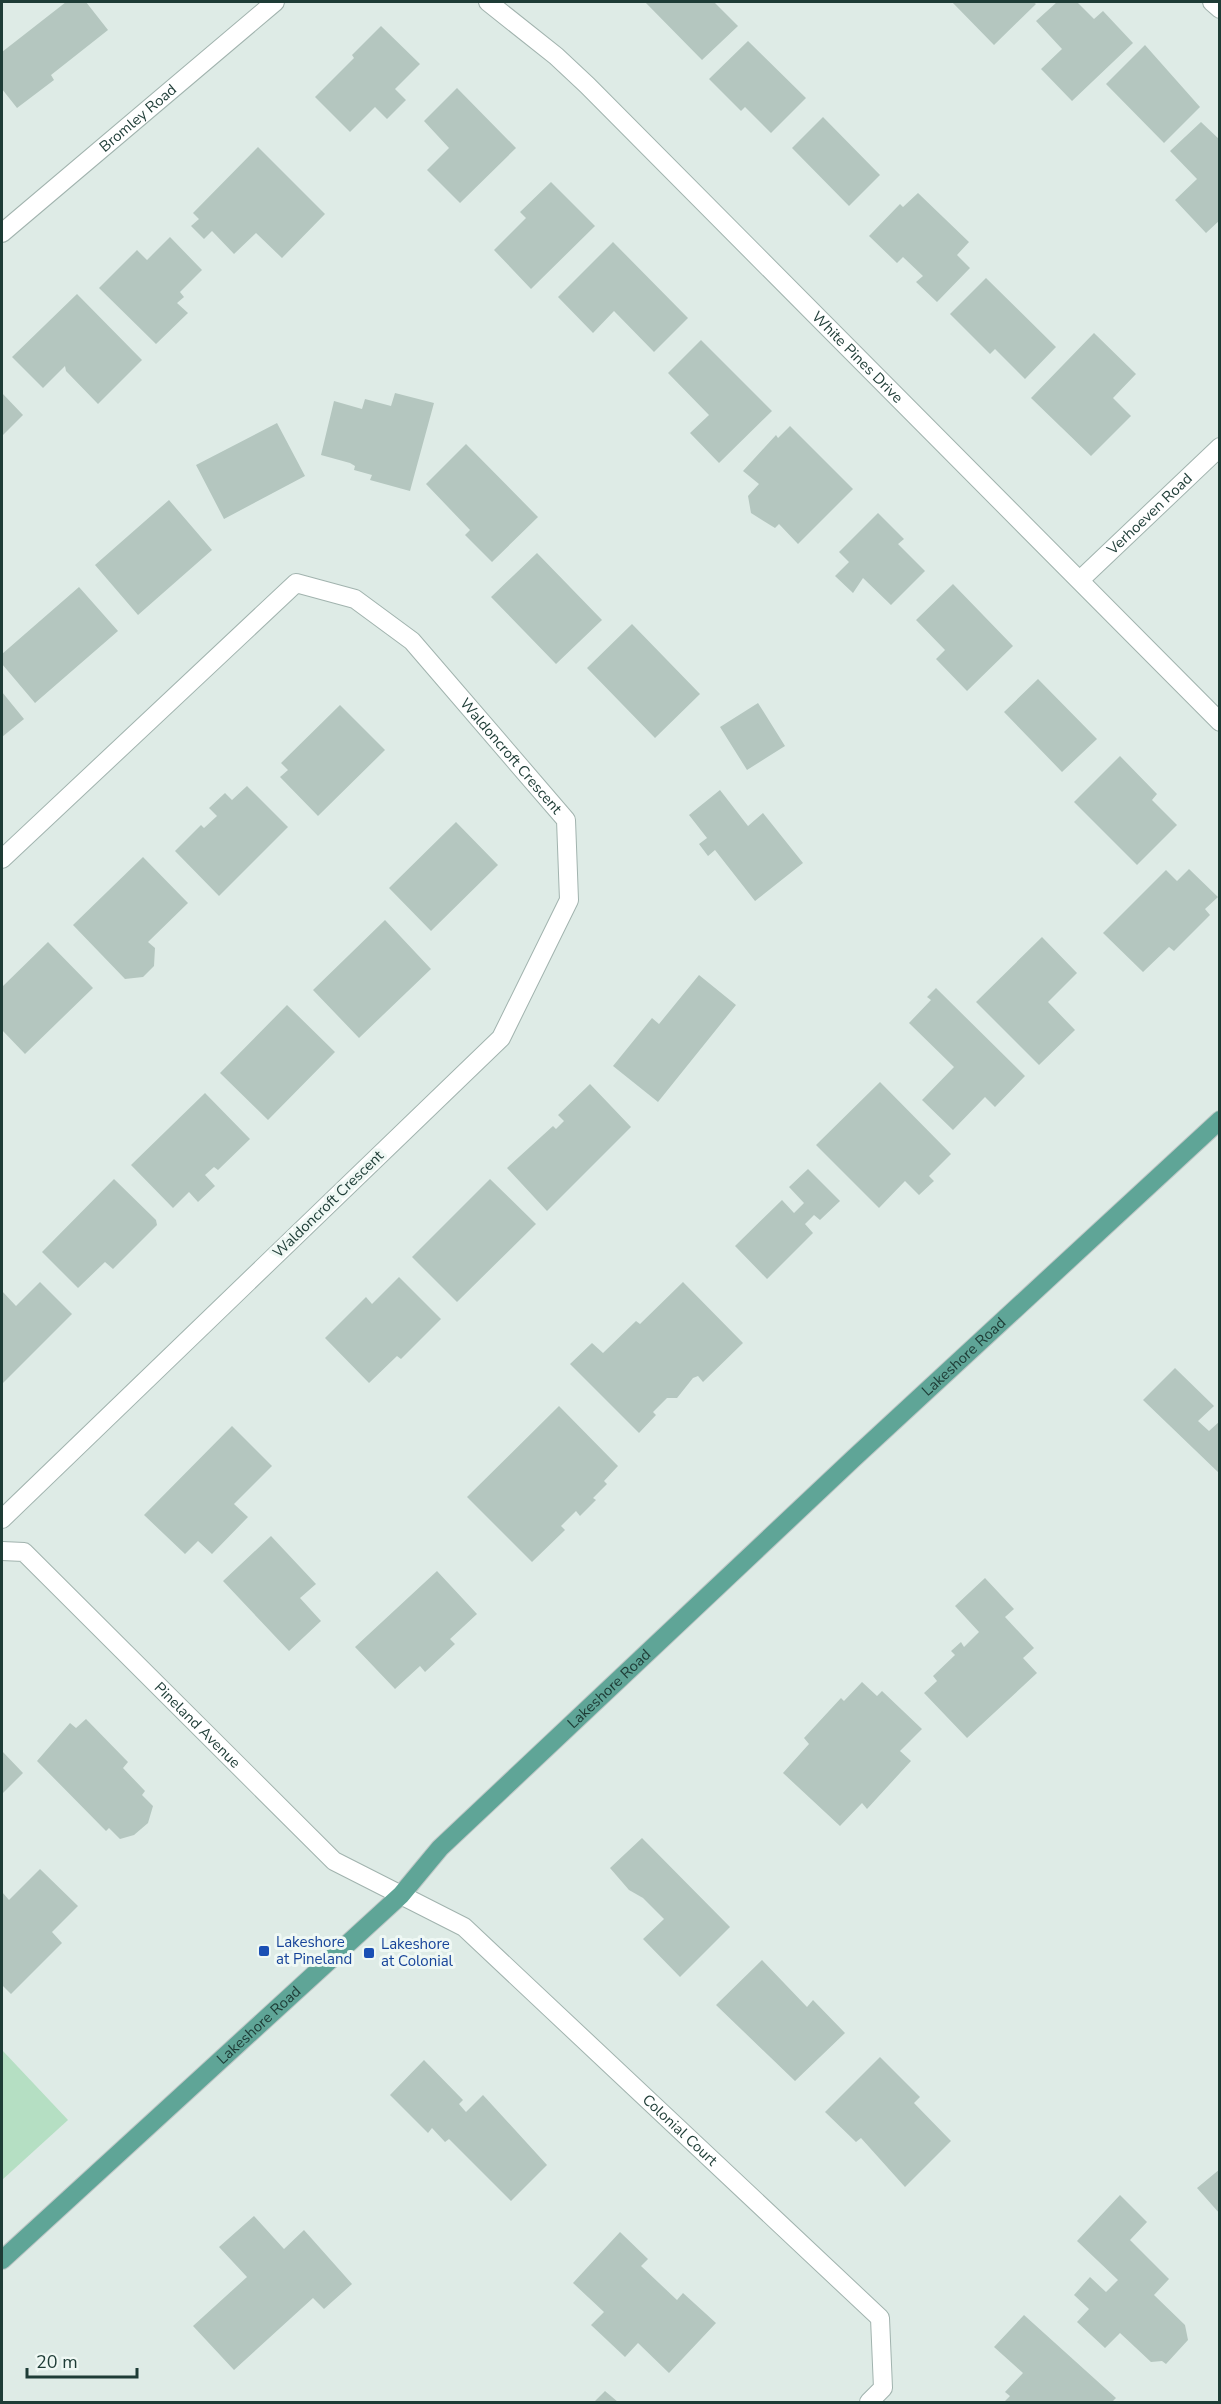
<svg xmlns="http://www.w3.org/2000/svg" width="1221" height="2404" font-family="'Nunito Sans',sans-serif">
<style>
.green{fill:#b5dfc3}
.building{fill:#b4c6bf}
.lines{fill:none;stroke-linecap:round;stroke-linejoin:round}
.minor-casing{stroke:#a1b3ae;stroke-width:20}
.major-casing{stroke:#c0c8c7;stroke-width:20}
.minor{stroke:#fff;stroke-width:18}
.major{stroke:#5fa597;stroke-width:18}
.transit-dot{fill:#1a4fb4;stroke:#eff8f4;stroke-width:2}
.labels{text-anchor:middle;stroke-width:6;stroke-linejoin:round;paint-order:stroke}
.street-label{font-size:15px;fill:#1e3c36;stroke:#eff8f4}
.transit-label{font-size:15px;fill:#164399;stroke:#eff8f4;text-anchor:start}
</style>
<rect width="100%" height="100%" fill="#deebe6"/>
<path class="green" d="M 2,2050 L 68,2120 L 2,2180 Z"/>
<path class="building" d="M 66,2 L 86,2 L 108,30 L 51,75 L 54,80 L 17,108 L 2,89 L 2,52 Z
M 645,2 L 714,2 L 738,26 L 702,60 Z
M 952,2 L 1033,2 L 1036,4 L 994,45 Z
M 1057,2 L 1077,2 L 1094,19 L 1103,11 L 1133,43 L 1072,101 L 1041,69 L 1062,49 L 1036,21 Z
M 381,26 L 420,64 L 395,89 L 406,100 L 387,119 L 375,107 L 350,132 L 315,97 L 354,58 L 352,55 Z
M 748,41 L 806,98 L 771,133 L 745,107 L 741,111 L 709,79 Z
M 1145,45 L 1200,107 L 1164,143 L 1106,84 Z
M 457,88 L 516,148 L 460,203 L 427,170 L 449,148 L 424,121 Z
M 823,117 L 880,175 L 849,206 L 792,148 Z
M 1201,122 L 1220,140 L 1220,220 L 1206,233 L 1175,200 L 1197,179 L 1170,151 Z
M 258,147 L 325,214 L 282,258 L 256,233 L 234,254 L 212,231 L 204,239 L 191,226 L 199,219 L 193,213 Z
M 551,182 L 595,226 L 531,289 L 494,250 L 526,218 L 520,212 Z
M 918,193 L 969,242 L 957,255 L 970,268 L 937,302 L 916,282 L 923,276 L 903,257 L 897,263 L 869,236 L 900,204 L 903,207 Z
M 170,237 L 202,270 L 180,292 L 184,297 L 177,303 L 188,313 L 156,344 L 99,288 L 137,250 L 147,260 Z
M 613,242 L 688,318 L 654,352 L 614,311 L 593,333 L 558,297 Z
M 986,278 L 1056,347 L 1025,379 L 995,349 L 990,354 L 950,314 Z
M 77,294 L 142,360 L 98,404 L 66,371 L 65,366 L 43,388 L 12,357 Z
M 1094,333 L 1136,374 L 1113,398 L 1131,416 L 1091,456 L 1031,398 Z
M 701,340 L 772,411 L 719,463 L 690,433 L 709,415 L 668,373 Z
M 2,393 L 23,415 L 2,436 Z
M 395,393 L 434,403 L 410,491 L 370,480 L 372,475 L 354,470 L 355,466 L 350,463 L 321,455 L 334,401 L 362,409 L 365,399 L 391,406 Z
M 277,423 L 305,476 L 224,519 L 196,465 Z
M 790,426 L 853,489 L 798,544 L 779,524 L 775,528 L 751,513 L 748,496 L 759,484 L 743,471 L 776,435 L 778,438 Z
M 466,444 L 538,517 L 492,562 L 465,535 L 470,530 L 426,484 Z
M 169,500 L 212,550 L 138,615 L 95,565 Z
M 878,513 L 904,539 L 898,544 L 925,571 L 891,605 L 863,578 L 853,593 L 835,576 L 849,562 L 839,552 Z
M 537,553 L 602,620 L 556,664 L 491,597 Z
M 953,584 L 1013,646 L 967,691 L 936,659 L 945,650 L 916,620 Z
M 79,587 L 118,631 L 35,703 L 2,664 L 2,654 Z
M 632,624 L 700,694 L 655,738 L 587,668 Z
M 1038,679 L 1097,739 L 1062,772 L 1004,712 Z
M 2,692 L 24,719 L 2,737 Z
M 758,703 L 785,746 L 747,770 L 720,727 Z
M 340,705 L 385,750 L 318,816 L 280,777 L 288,770 L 281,763 Z
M 1120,756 L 1157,794 L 1152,800 L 1177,825 L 1137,865 L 1074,802 Z
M 247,786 L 288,827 L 219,896 L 175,851 L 201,825 L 204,828 L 217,816 L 209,808 L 225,793 L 232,800 Z
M 720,790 L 748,826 L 763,813 L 803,863 L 755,901 L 715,850 L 708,856 L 699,844 L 707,838 L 689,815 Z
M 456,822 L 498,865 L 431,931 L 389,888 Z
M 143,857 L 188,903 L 148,942 L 155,948 L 154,966 L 143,977 L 125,979 L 73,925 Z
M 1189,869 L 1218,897 L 1205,909 L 1210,915 L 1174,951 L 1169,947 L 1143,972 L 1103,933 L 1166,870 L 1177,881 Z
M 385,920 L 431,969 L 359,1038 L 313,990 Z
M 1042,937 L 1077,973 L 1048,1002 L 1075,1030 L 1039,1065 L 976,1002 Z
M 48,942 L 93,988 L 25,1054 L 2,1030 L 2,987 Z
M 699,975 L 736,1005 L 658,1102 L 613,1066 L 652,1018 L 659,1024 Z
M 936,988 L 1025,1076 L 995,1107 L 985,1097 L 953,1130 L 922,1100 L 954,1067 L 909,1023 L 931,1000 L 927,997 Z
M 287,1005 L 335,1052 L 268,1120 L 220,1073 Z
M 880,1082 L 951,1154 L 929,1176 L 934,1181 L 919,1195 L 905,1181 L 879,1208 L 816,1145 Z
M 590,1084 L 631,1127 L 547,1211 L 507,1168 L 553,1126 L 556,1129 L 564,1121 L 558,1115 Z
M 205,1093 L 250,1139 L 218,1170 L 214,1167 L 205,1175 L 215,1186 L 198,1202 L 189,1192 L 173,1208 L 131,1165 Z
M 808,1169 L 840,1201 L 820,1220 L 814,1215 L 805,1224 L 813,1233 L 767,1279 L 735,1246 L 782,1200 L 794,1213 L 804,1203 L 789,1187 Z
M 114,1179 L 156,1220 L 157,1225 L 113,1269 L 105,1262 L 78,1288 L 42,1252 Z
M 490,1179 L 536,1224 L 457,1302 L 412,1257 Z
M 399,1277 L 441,1319 L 401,1359 L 397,1356 L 369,1383 L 325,1338 L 366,1297 L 372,1304 Z
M 40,1282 L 72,1314 L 2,1384 L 2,1291 L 16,1306 Z
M 683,1282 L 743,1343 L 703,1382 L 698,1376 L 693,1378 L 677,1398 L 667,1398 L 653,1412 L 656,1415 L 639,1433 L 570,1364 L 592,1343 L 603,1353 L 636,1321 L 640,1324 Z
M 1175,1368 L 1214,1406 L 1198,1421 L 1209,1431 L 1220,1421 L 1220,1474 L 1143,1400 Z
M 559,1406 L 618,1466 L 604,1481 L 607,1484 L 593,1498 L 596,1500 L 580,1516 L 576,1511 L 561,1526 L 565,1530 L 532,1562 L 467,1497 Z
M 232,1426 L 272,1466 L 234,1504 L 248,1517 L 212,1554 L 198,1541 L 185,1554 L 144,1515 Z
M 271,1536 L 316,1584 L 300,1598 L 321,1621 L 289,1651 L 223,1581 Z
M 437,1571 L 477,1614 L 450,1639 L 455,1644 L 425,1672 L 420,1666 L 395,1689 L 355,1647 Z
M 985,1578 L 1014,1609 L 1005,1617 L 1034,1648 L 1023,1658 L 1037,1673 L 967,1738 L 924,1693 L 937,1681 L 933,1676 L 955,1655 L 951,1651 L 961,1642 L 964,1647 L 979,1632 L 955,1606 Z
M 862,1682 L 877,1696 L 882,1691 L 922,1729 L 900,1751 L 911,1761 L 867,1809 L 862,1803 L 840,1826 L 783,1773 L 809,1744 L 804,1738 L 841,1698 L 844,1701 Z
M 86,1719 L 128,1762 L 123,1768 L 145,1791 L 142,1795 L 153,1806 L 148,1823 L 134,1835 L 120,1839 L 109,1828 L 106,1831 L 37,1761 L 70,1723 L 76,1728 Z
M 2,1751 L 23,1773 L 2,1794 Z
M 642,1838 L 730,1927 L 680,1977 L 643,1939 L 664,1919 L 643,1898 L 629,1890 L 610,1868 Z
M 40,1869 L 78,1906 L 52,1932 L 62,1943 L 11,1994 L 2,1985 L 2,1892 L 9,1900 Z
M 762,1960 L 807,2007 L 813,2000 L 845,2033 L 795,2081 L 716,2005 Z
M 880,2057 L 920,2097 L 914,2103 L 951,2141 L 905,2187 L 861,2138 L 856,2142 L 825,2112 Z
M 424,2060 L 463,2100 L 459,2104 L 466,2112 L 483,2095 L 547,2165 L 511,2201 L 449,2139 L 445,2142 L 432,2128 L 428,2133 L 390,2095 Z
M 1220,2169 L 1220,2214 L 1197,2188 Z
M 1120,2195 L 1147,2222 L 1130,2240 L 1169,2279 L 1154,2295 L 1185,2325 L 1188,2340 L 1166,2364 L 1162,2361 L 1151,2362 L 1120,2333 L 1105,2348 L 1077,2322 L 1089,2309 L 1074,2295 L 1090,2277 L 1106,2292 L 1118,2280 L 1077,2241 Z
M 254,2216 L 284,2249 L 304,2230 L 352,2284 L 324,2309 L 313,2298 L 234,2370 L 193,2326 L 247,2277 L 219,2247 Z
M 620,2232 L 648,2259 L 641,2266 L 677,2300 L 683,2293 L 716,2323 L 669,2373 L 638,2343 L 625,2357 L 591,2325 L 604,2312 L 573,2283 Z
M 1024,2315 L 1116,2398 L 1112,2402 L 1004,2402 L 1010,2396 L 1005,2392 L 1023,2373 L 994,2347 Z
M 605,2391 L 618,2402 L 594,2402 Z"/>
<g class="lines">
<g class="minor-casing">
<g id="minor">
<path id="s1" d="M 488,2 L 556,56 L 587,85 L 1220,722"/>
<path d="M 1212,2 L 1220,9"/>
<path id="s2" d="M 2,233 L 275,2"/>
<path id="s3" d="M 1080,580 L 1220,447"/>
<path id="s4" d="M 2,859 L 296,583 L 355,599 L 412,641 L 566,820 L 569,900 L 501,1038 L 2,1519"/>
<path id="s5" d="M 2,1551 L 24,1552 L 334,1861 L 464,1927 L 880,2318 L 883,2388 L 869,2402"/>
</g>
</g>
<g class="major-casing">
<g id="major">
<path id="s6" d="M 2,2260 L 401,1895 L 440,1848 L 854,1458 L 1220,1120"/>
</g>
</g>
<use href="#minor" class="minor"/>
<use href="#major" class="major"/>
</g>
<g class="transit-dot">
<rect x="258" y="1945" width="12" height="12" rx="3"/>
<rect x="363" y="1947" width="12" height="12" rx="3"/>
</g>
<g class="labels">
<g class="street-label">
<text dy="5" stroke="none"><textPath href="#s2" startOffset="178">Bromley Road</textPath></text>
<text dy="5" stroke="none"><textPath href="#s1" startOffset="513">White Pines Drive</textPath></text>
<text dy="5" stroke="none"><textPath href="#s3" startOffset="96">Verhoeven Road</textPath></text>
<text dy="5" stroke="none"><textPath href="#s4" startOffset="687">Waldoncroft Crescent</textPath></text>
<text transform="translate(328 1204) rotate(-44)" y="5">Waldoncroft Crescent</text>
<text dy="5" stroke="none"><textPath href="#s6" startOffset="1320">Lakeshore Road</textPath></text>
<text dy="5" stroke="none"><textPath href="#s6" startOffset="834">Lakeshore Road</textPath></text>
<text dy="5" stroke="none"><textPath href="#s5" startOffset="267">Pineland Avenue</textPath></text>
<text dy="5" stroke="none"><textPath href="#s6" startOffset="348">Lakeshore Road</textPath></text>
<text dy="5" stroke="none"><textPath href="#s5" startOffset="902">Colonial Court</textPath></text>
</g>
<g class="transit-label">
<text x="276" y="1947">Lakeshore<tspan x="276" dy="17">at Pineland</tspan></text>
<text x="381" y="1949">Lakeshore<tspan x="381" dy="17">at Colonial</tspan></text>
</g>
</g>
<rect width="1221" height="2404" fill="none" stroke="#1e3c36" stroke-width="6"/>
<path d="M27 2368v9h110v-9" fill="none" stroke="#1e3c36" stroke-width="3"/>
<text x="36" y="2368" font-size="18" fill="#1e3c36" stroke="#eff8f4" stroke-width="4.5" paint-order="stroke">20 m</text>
</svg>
